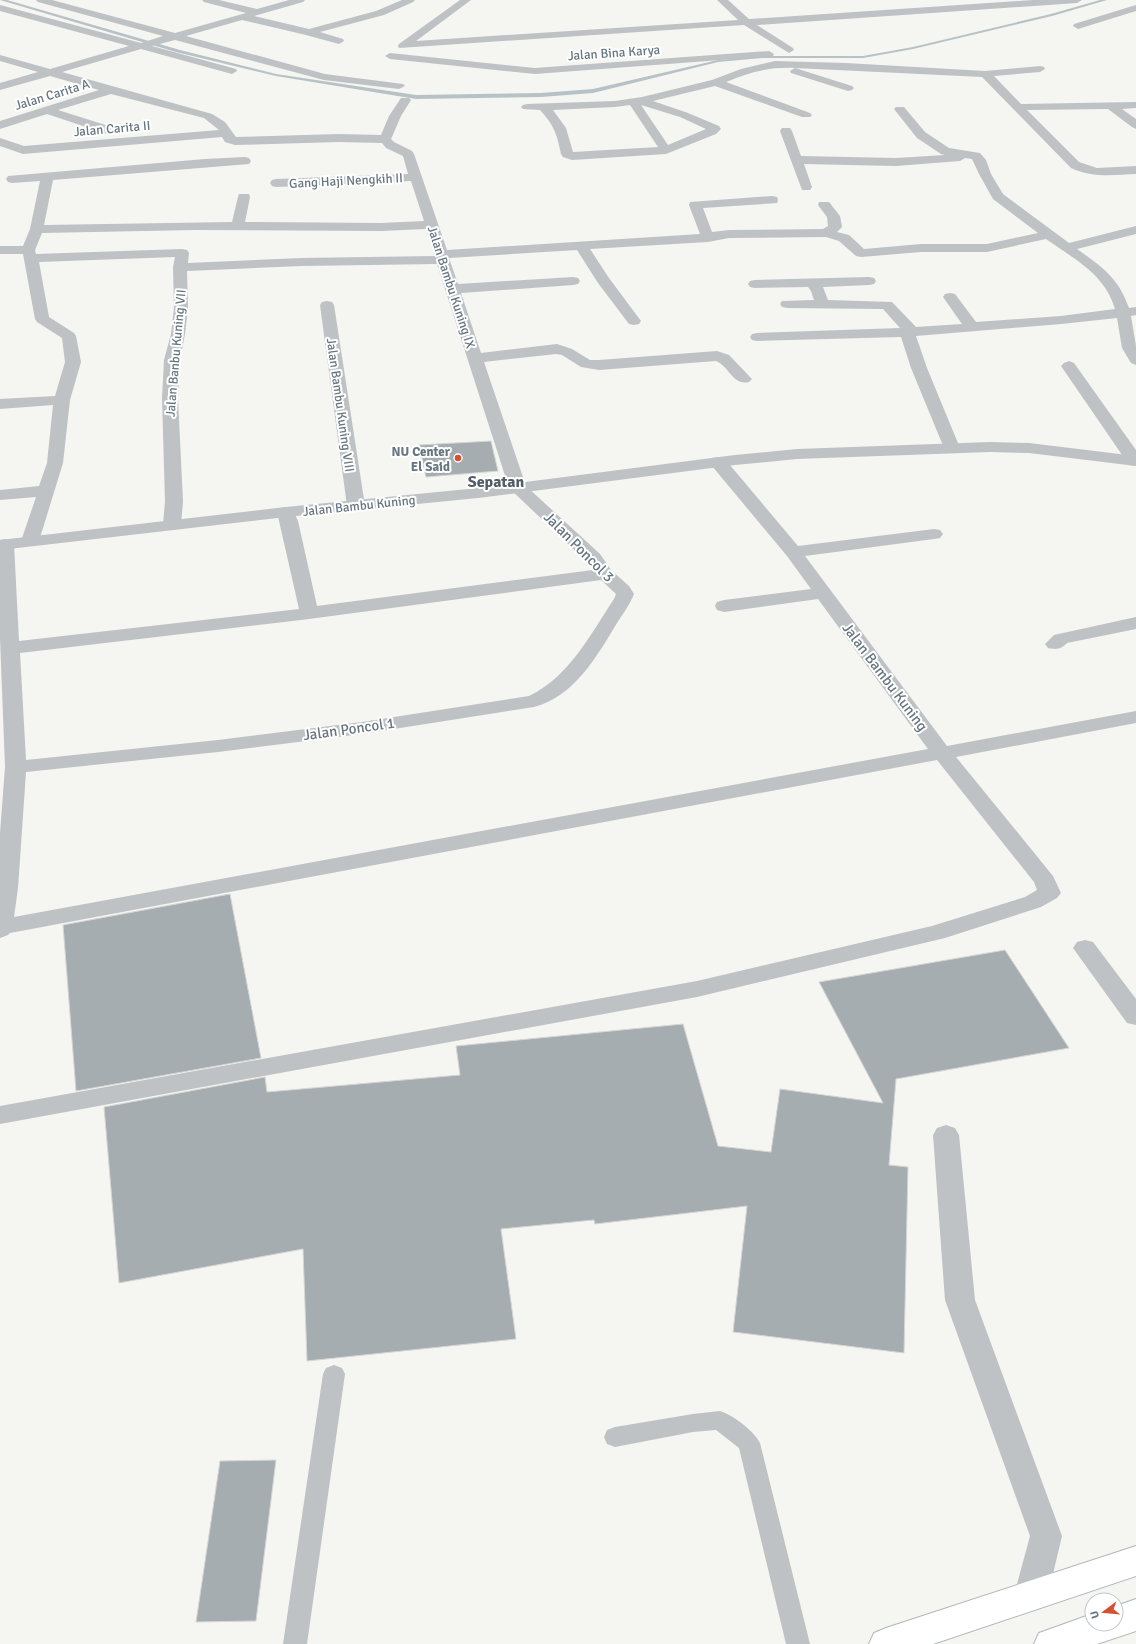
<svg xmlns="http://www.w3.org/2000/svg" width="1136" height="1644" font-family="Signika,sans-serif">
<style>
.lines{fill:none;stroke-linecap:round;stroke-linejoin:round}
.stream{fill:#b7c2c6;fill-rule:evenodd}
.building{fill:#a5adb1;stroke:#d6d6d4}
.primary-casing{stroke:#b2b6b9;stroke-width:2}
.service{fill:#bec2c5;fill-rule:evenodd}
.minor{fill:#bec2c5;fill-rule:evenodd}
.tertiary{fill:#bec2c5;fill-rule:evenodd}
.primary{fill:#fff;fill-rule:evenodd}
.poi-dot{fill:#d45132;stroke:#fff;stroke-width:1.5}
.labels{text-anchor:middle;stroke-width:4;stroke-linejoin:round;paint-order:stroke}
.far-street-label{font-size:13px;fill:#667680;stroke:#fff}
.far-poi-label{font-size:13px;font-weight:bold;fill:#667680;stroke:#fff;text-anchor:end}
.street-label{font-size:15px;fill:#667680;stroke:#fff}
.far-district-label{font-size:16px;font-weight:bold;fill:#535e66;stroke:#fff}
</style>
<rect width="100%" height="100%" fill="#f5f5f1"/>
<g class="lines">
<path class="stream" d="M 0,0 L 7,0 L 180,50 L 276,74 L 416,95 L 541,93 L 593,89 L 718,60 L 762,56 L 863,56 L 913,47 L 1051,14 L 1100,0 L 1107,0 L 1052,16 L 913,49 L 863,58 L 762,58 L 718,62 L 593,93 L 541,97 L 416,99 L 276,76 L 176,52 Z"/>
</g>
<path class="building" d="M 491,441 L 498,471 L 426,477 L 419,445 Z
M 230,894 L 261,1058 L 76,1091 L 63,925 Z
M 1005,950 L 1069,1048 L 896,1079 L 889,1165 L 908,1167 L 904,1353 L 733,1332 L 747,1206 L 595,1224 L 594,1220 L 501,1229 L 516,1339 L 307,1361 L 303,1249 L 119,1283 L 104,1107 L 265,1077 L 267,1092 L 460,1075 L 456,1046 L 683,1024 L 718,1146 L 771,1152 L 780,1089 L 883,1103 L 819,982 Z
M 276,1460 L 256,1621 L 196,1622 L 220,1461 Z"/>
<g class="lines">
<g class="primary-casing">
<path id="primary" d="M 1136,1546 L 1136,1576 L 933,1644 L 869,1644 L 874,1633 L 886,1628 Z
M 1136,1599 L 1136,1631 L 1097,1644 L 1034,1644 L 1039,1633 L 1092,1614 L 1092,1624 L 1116,1624 L 1116,1606 Z"/>
</g>
<path class="service" d="M 334,1365 L 342,1368 L 345,1374 L 307,1644 L 283,1644 L 323,1374 L 326,1368 Z
M 720,1411 C 733,1415 754,1431 760,1443 L 810,1644 L 786,1644 L 739,1448 L 716,1430 L 693,1432 L 615,1447 L 607,1444 L 604,1437 L 607,1430 L 615,1427 L 693,1414 Z"/>
<path class="minor" d="M 36,0 L 52,0 L 175,33 L 246,13 L 204,2 L 202,0 L 219,0 L 257,9 L 289,0 L 305,0 L 303,2 L 254,16 L 309,29 L 376,11 L 402,0 L 415,0 L 413,2 L 384,15 L 320,32 L 343,39 L 344,41 L 339,44 L 306,35 L 242,20 L 186,36 L 325,74 L 403,84 L 405,86 L 399,89 L 324,80 L 175,40 L 152,46 L 236,69 L 237,71 L 232,74 L 141,49 L 62,72 L 212,114 L 225,122 L 236,137 L 339,134 L 381,135 L 389,116 L 401,98 L 409,98 L 411,100 L 401,116 L 391,139 L 394,142 L 412,151 L 414,154 L 447,250 L 700,234 L 689,205 L 690,202 L 772,196 L 777,197 L 778,200 L 777,203 L 703,208 L 712,232 L 729,230 L 823,229 L 828,226 L 827,217 L 818,205 L 819,202 L 829,202 L 840,216 L 842,227 L 837,232 L 849,235 L 864,249 L 921,244 L 987,244 L 1038,233 L 993,199 L 979,174 L 972,159 L 965,158 L 960,161 L 896,166 L 804,164 L 812,187 L 810,190 L 802,190 L 780,131 L 782,128 L 790,128 L 792,131 L 801,156 L 896,158 L 945,155 L 941,154 L 917,138 L 894,109 L 896,107 L 904,107 L 925,132 L 949,148 L 980,153 L 986,160 L 991,174 L 1003,194 L 1069,243 L 1136,226 L 1136,234 L 1077,249 C 1102,267 1118,277 1129,308 L 1136,307 L 1136,315 L 1131,316 L 1136,346 L 1136,365 L 1131,363 L 1122,348 L 1117,318 L 1061,324 L 916,336 L 927,368 L 960,448 L 958,451 L 952,453 L 946,451 L 944,448 L 911,368 L 901,337 L 757,341 L 752,340 L 750,337 L 752,334 L 757,333 L 900,328 L 883,309 L 787,308 L 782,307 L 780,304 L 782,301 L 814,300 L 811,291 L 808,287 L 755,288 L 750,287 L 748,284 L 750,281 L 755,280 L 869,277 L 874,278 L 876,281 L 874,284 L 869,285 L 823,287 L 828,300 L 892,302 L 916,327 L 962,324 L 943,297 L 945,294 L 950,293 L 955,294 L 976,322 L 1061,316 L 1115,309 C 1105,274 1074,259 1046,239 L 987,252 L 921,252 L 861,257 L 856,256 L 839,241 L 826,237 L 729,238 L 708,242 L 590,249 L 609,278 L 641,321 L 639,324 L 634,325 L 629,324 L 598,283 L 577,250 L 449,258 L 458,284 L 573,277 L 578,278 L 580,281 L 578,284 L 573,285 L 461,293 L 481,353 L 557,344 L 572,349 L 590,360 L 599,360 L 717,351 L 729,355 L 752,379 L 749,382 C 733,386 729,366 716,361 L 599,370 L 581,367 L 562,355 L 556,354 L 484,362 L 526,486 L 600,554 L 611,570 L 629,586 L 634,594 C 630,604 623,614 617,623 C 597,656 574,697 534,707 L 362,734 L 218,752 L 26,772 L 18,888 L 14,917 L 928,749 L 818,599 L 724,612 L 717,610 L 715,606 L 717,602 L 724,600 L 811,589 L 787,556 L 712,466 L 710,462 L 712,458 L 718,457 L 724,458 L 798,546 L 934,529 L 940,530 L 943,534 L 940,538 L 934,539 L 805,556 L 947,746 L 1136,711 L 1136,723 L 956,757 L 1053,876 L 1061,893 L 1057,898 L 1041,907 L 945,938 L 697,997 L 0,1124 L 0,1106 L 697,981 L 932,926 L 1025,897 L 1037,890 L 1034,882 L 937,760 L 10,933 L 8,935 L 0,938 L 0,833 L 5,767 L 0,638 L 0,540 L 5,539 L 11,540 L 14,544 L 19,641 L 299,609 L 277,512 L 280,508 L 286,507 L 292,508 L 298,521 L 317,606 L 593,570 L 587,562 L 509,488 L 437,264 L 302,266 L 187,271 L 188,308 L 185,334 L 180,360 L 178,398 L 183,502 L 181,524 L 178,528 L 172,529 L 166,528 L 163,524 L 165,502 L 162,398 L 164,360 L 171,334 L 174,308 L 173,267 L 175,257 L 39,262 L 49,317 L 74,333 L 76,336 L 81,362 L 70,400 L 63,463 L 39,541 L 36,545 L 30,546 L 24,545 L 21,541 L 36,497 L 0,500 L 0,490 L 39,486 L 47,463 L 53,405 L 0,409 L 0,399 L 55,396 L 65,362 L 62,338 L 37,322 L 35,319 L 23,254 L 0,254 L 0,246 L 23,246 L 30,229 L 40,181 L 12,183 L 8,182 L 6,179 L 8,176 L 205,159 L 245,157 L 249,158 L 251,161 L 249,164 L 53,180 L 44,225 L 232,222 L 238,197 L 239,194 L 249,194 L 250,197 L 245,222 L 381,223 L 424,221 L 411,181 L 276,187 L 272,186 L 270,183 L 272,180 L 276,179 L 408,174 L 403,156 L 386,148 L 382,143 L 339,142 L 235,145 L 225,142 L 222,137 L 23,154 L 0,146 L 0,138 L 24,146 L 219,130 L 204,118 L 111,94 L 58,110 L 115,128 L 117,131 L 115,134 L 107,134 L 47,114 L 0,129 L 0,121 L 99,90 L 50,76 L 0,90 L 0,83 L 38,72 L 0,61 L 0,55 L 50,69 L 129,46 L 0,11 L 0,5 L 141,43 L 163,36 L 38,2 ZM 426,229 L 435,256 L 302,258 L 188,263 L 189,253 L 187,250 L 182,249 L 36,254 L 35,250 L 42,233 L 195,230 L 381,231 ZM 601,580 L 616,594 L 614,599 C 590,635 569,677 529,696 L 362,722 L 218,740 L 26,760 L 20,653 L 309,619 Z
M 460,0 L 471,0 L 416,41 L 738,20 L 717,0 L 728,0 L 749,19 L 1033,0 L 1082,0 L 1077,3 L 757,25 L 793,48 L 794,50 L 789,53 L 744,25 L 399,48 L 398,46 L 399,44 Z
M 1136,5 L 1136,11 L 1078,29 L 1073,26 L 1074,24 Z
M 769,51 L 774,54 L 773,56 L 535,74 L 390,59 L 385,56 L 390,53 L 535,68 Z
M 775,61 L 846,63 L 985,71 L 1040,66 L 1044,67 L 1045,69 L 1040,72 L 994,76 L 1021,104 L 1136,102 L 1136,108 L 1122,109 L 1136,119 L 1136,129 L 1132,127 L 1108,109 L 1027,110 L 1079,162 L 1097,168 L 1136,166 L 1136,174 C 1113,175 1092,178 1071,168 L 982,77 L 795,68 L 852,86 L 854,88 L 852,90 L 848,91 L 791,73 L 790,71 L 795,68 C 767,67 751,72 726,82 L 810,113 L 812,115 L 810,117 L 802,117 L 715,86 L 653,101 L 688,113 L 719,126 L 721,129 L 716,134 L 666,154 L 572,160 L 563,157 L 561,154 C 557,134 554,125 540,110 L 523,109 L 521,107 L 523,105 L 527,104 L 615,101 L 642,97 L 712,80 L 741,69 ZM 630,105 L 658,147 L 573,152 L 566,128 L 553,110 L 615,107 ZM 641,105 L 680,117 L 706,129 L 668,145 Z
M 327,301 L 332,302 L 334,305 L 365,506 L 362,510 L 356,511 L 350,510 L 347,506 L 320,305 L 322,302 Z
M 1069,361 L 1074,363 L 1136,450 L 1136,466 L 1129,465 L 1061,366 L 1064,363 Z
M 1136,617 L 1136,629 L 1067,643 C 1061,649 1057,650 1048,648 L 1045,644 L 1054,635 Z
M 1085,940 L 1093,942 L 1136,999 L 1136,1025 L 1127,1023 L 1073,948 L 1077,942 Z
M 946,1125 L 955,1128 L 959,1135 L 975,1300 L 1062,1536 L 1048,1595 L 1043,1606 L 1031,1610 L 1019,1606 L 1014,1595 L 1030,1536 L 945,1300 L 933,1135 L 937,1128 Z"/>
<path class="tertiary" d="M 990,442 L 1029,443 L 1136,456 L 1136,466 L 1029,453 L 990,452 L 797,459 L 735,465 L 478,498 L 286,517 L 0,550 L 0,540 L 286,507 L 478,488 L 735,455 L 797,449 Z"/>
<use href="#primary" class="primary"/>
</g>
<circle class="poi-dot" cx="458" cy="458" r="4"/>
<g class="labels">
<g class="far-street-label">
<text transform="translate(614 52) rotate(-4)" y="5">Jalan Bina Karya</text>
<text transform="translate(52 94) rotate(-17)" y="5">Jalan Carita A</text>
<text transform="translate(112 128) rotate(-5)" y="5">Jalan Carita II</text>
<text transform="translate(346 180) rotate(-3)" y="5">Gang Haji Nengkih II</text>
<text transform="translate(452 287) rotate(72)" y="5">Jalan Bambu Kuning IX</text>
<text transform="translate(175 353) rotate(-85)" y="5">Jalan Banbu Kuning VII</text>
<text transform="translate(341 405) rotate(82)" y="5">Jalan Bambu Kuning VIII</text>
<text transform="translate(359 505) rotate(-6)" y="5">Jalan Bambu Kuning</text>
</g>
<g class="far-poi-label">
<text x="450" y="456">NU Center<tspan x="450" dy="15">El Said</tspan></text>
</g>
<g class="street-label">
<text transform="translate(579 547) rotate(45)" y="5">Jalan Poncol 3</text>
<text transform="translate(885 677) rotate(53)" y="5">Jalan Bambu Kuning</text>
<text transform="translate(349 729) rotate(-8)" y="5">Jalan Poncol 1</text>
</g>
<g class="far-district-label">
<text x="496" y="487">Sepatan</text>
</g>
</g>
<g transform="translate(1104 1612) rotate(254)"><circle r="19" fill="#ffffff" stroke="#c2c8cc"/>
<path d="M0-3L7 15L0 10L-7 15Z" fill="#d45132"/>
<text y="-6" font-size="11" font-weight="bold" text-anchor="middle" fill="#667680">U</text>
</g>
</svg>
